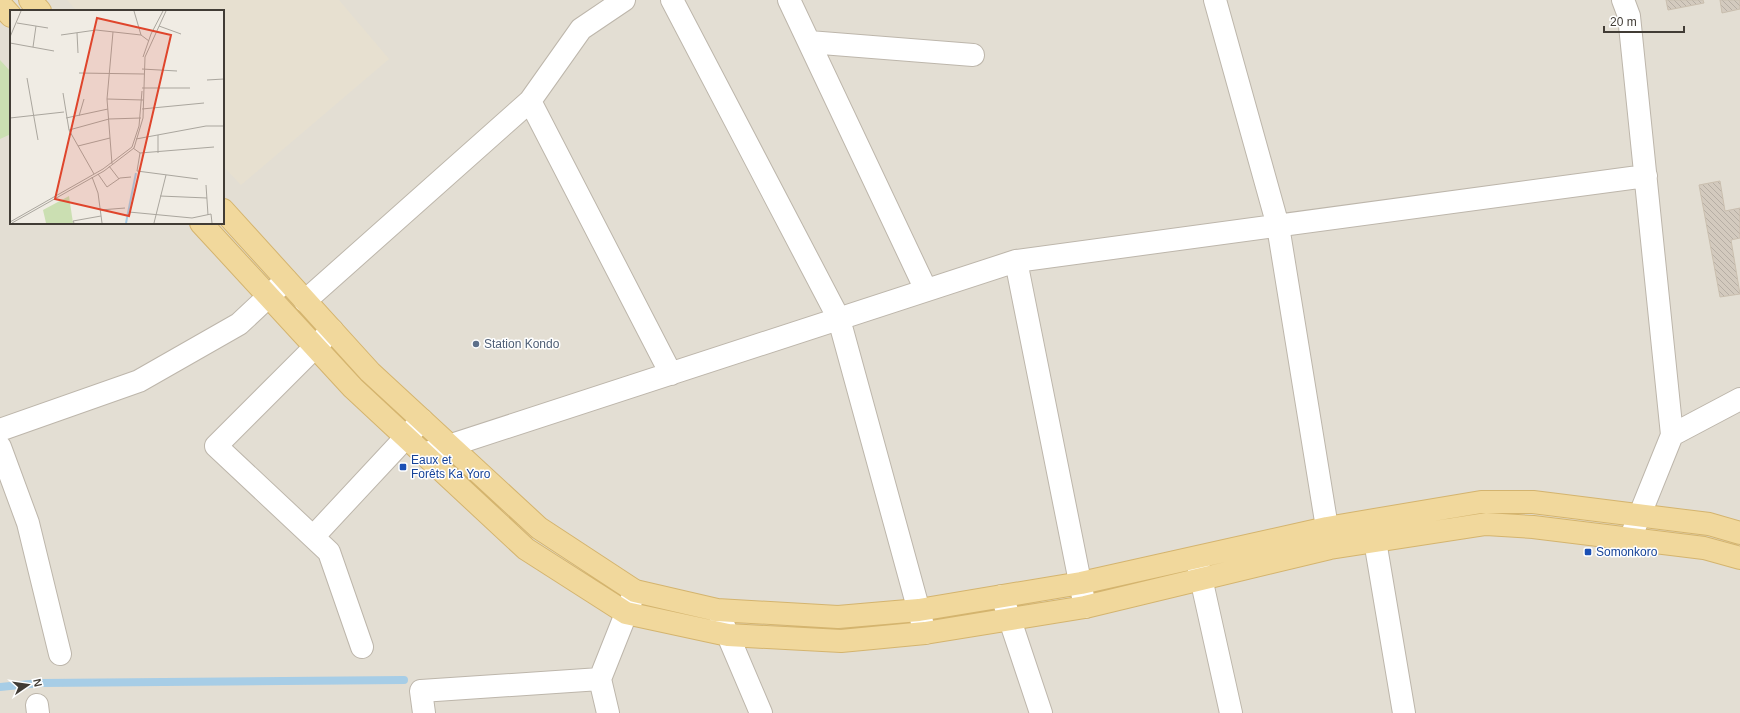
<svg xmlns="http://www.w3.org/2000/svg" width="1740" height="713" font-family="Arial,sans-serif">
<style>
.residential{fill:#e3ded3;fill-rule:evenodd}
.education{fill:#e7e0d0}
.grass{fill:#cbdfb2}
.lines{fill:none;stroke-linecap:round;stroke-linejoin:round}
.stream{stroke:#a7cde6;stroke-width:8}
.building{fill:url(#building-back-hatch);stroke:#cabfaf}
.minor-casing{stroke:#bdb6ab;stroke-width:24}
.major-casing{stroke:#d4b46e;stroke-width:24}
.minor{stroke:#fff;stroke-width:22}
.major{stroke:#f1d89c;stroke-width:22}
.service-dot{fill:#5c6f8a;stroke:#fff;stroke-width:1.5}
.transit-dot{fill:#1a4fb4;stroke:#fff;stroke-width:1.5}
.labels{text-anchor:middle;stroke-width:3;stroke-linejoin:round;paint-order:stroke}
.service-label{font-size:12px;fill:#4e5e75;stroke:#fff;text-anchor:start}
.transit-label{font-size:12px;fill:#164399;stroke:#fff;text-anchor:start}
.inset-river{fill:none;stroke:#a7cde6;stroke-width:2}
.inset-road{fill:none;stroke:#aaa69e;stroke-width:1}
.view{fill:#df452c;fill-opacity:0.15;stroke:#df452c;stroke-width:2}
.inset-edge{fill:none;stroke:#413c35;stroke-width:2}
</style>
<defs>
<pattern id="building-back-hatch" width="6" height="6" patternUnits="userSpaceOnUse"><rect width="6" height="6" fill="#d3cabe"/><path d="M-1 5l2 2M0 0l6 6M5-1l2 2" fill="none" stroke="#b6aea4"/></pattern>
</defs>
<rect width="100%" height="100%" fill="#f0ece4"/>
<path class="residential" d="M 0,0 L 1740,0 L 1740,713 L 0,713 ZM 11,11 L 223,11 L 223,223 L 11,223 Z"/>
<path class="education" d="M 67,0 L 339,0 L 389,59 L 241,185 L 223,166 L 223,11 L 77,11 Z"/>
<path class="grass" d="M 0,60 L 11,72 L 11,134 L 0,139 Z"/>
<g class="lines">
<path class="stream" d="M 0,687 L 40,683 L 404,680"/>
</g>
<path class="building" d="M 1666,0 L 1703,0 L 1704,3 L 1668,10 Z
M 1720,0 L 1740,0 L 1740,9 L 1722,13 Z
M 1720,181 L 1725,211 L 1740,208 L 1740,238 L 1731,240 L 1740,294 L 1720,297 L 1699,185 Z"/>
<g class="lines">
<g class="minor-casing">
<path id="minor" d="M 672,0 L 839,319 L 925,633
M 789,0 L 926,290
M 1215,0 L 1278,226 L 1330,546
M 1623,0 L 1629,16 L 1672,435 L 1630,539
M 809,42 L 973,55
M 530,101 L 671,374
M 1016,261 L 1085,607
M 305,301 L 530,101 L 581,29 L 624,0
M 332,330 L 216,446 L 329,552 L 362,647
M 0,430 L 139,381 L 239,324 L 286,280
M 1672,435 L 1740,399
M 0,447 L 28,523 L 60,654
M 424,454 L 1016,261 L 1646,176
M 1372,523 L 1404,713
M 313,537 L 422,420
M 1197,560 L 1231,713
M 1002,596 L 1041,713
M 721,619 L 761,713
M 37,705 L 38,713
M 424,713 L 421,691 L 600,679
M 608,713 L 600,679 L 635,591"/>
</g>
<g class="major-casing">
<path id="major" d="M 30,0 L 40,11
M 0,4 L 11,16
M 223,210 L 370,372 L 539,528 L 635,591 L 717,610 L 838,617 L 919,610 L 1081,583 L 1327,528 L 1481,502 L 1533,502 L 1709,524 L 1740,533
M 201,223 L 353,388 L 526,549 L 626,613 L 728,635 L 841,641 L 925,633 L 1085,607 L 1330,548 L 1486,524 L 1533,527 L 1704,548 L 1740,558"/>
</g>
<use href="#minor" class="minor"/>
<use href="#major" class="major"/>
</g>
<circle class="service-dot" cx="476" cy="344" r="4"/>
<g class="transit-dot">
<rect x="399" y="463" width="8" height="8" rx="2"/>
<rect x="1584" y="548" width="8" height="8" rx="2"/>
</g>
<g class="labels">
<g class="service-label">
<text x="484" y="348">Station Kondo</text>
</g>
<g class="transit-label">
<text x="411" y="464">Eaux et<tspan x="411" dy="14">Forêts Ka Yoro</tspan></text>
<text x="1596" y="556">Somonkoro</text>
</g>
</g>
<g transform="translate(10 10)">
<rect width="214" height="214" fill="#f0ece4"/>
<path d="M 59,186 L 63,213 L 36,213 L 33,200 Z" fill="#cbdfb2"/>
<path class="inset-river" d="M 116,213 L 126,163"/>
<path class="inset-road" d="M 124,1 L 131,25M 7,13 L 38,18M 149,16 L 171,24M 67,23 L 68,43M 51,25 L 86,20 L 131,25 L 139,31M 0,27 L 11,1M 0,33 L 44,41M 23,37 L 26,16M 133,47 L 141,24 L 153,1M 132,59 L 167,61M 69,63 L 134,64M 17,68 L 28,130M 197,70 L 214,69M 132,78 L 180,78M 53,83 L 59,120 L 84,164M 97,89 L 133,90M 132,99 L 194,93M 69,106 L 74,89M 0,108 L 54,102M 56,108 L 98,99M 59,120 L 99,109 L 131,108M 148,125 L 148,143M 126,129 L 196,116 L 214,116M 68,136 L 100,128M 123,138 L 130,143 L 204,137M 130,143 L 127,161 L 188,169M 102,154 L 97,89 L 103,22M 99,156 L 109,169M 88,164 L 97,177 L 110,168 L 121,167M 82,167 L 88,183 L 92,213M 196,175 L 198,205M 150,186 L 197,188M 90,200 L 115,198M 119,202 L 182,208 L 201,204 L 202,213M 0,212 L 93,159 L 122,137 L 129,116 L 132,81M 2,213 L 94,161 L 124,138 L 133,108 L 135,47 L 156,1M 64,213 L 63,211 L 91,206M 144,213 L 156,165"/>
<path class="view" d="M 87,8 L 161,25 L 119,206 L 45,189 Z"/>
<rect width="214" height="214" class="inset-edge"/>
</g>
<g transform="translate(28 685) rotate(77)" stroke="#ffffff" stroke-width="3" paint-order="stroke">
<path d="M0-3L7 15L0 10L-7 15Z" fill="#413c35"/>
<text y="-6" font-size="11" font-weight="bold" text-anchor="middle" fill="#413c35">N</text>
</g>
<path d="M1604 26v6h80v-6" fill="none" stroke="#413c35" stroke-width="2"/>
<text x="1610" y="26" font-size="12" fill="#413c35" stroke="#ffffff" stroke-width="3" paint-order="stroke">20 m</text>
</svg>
